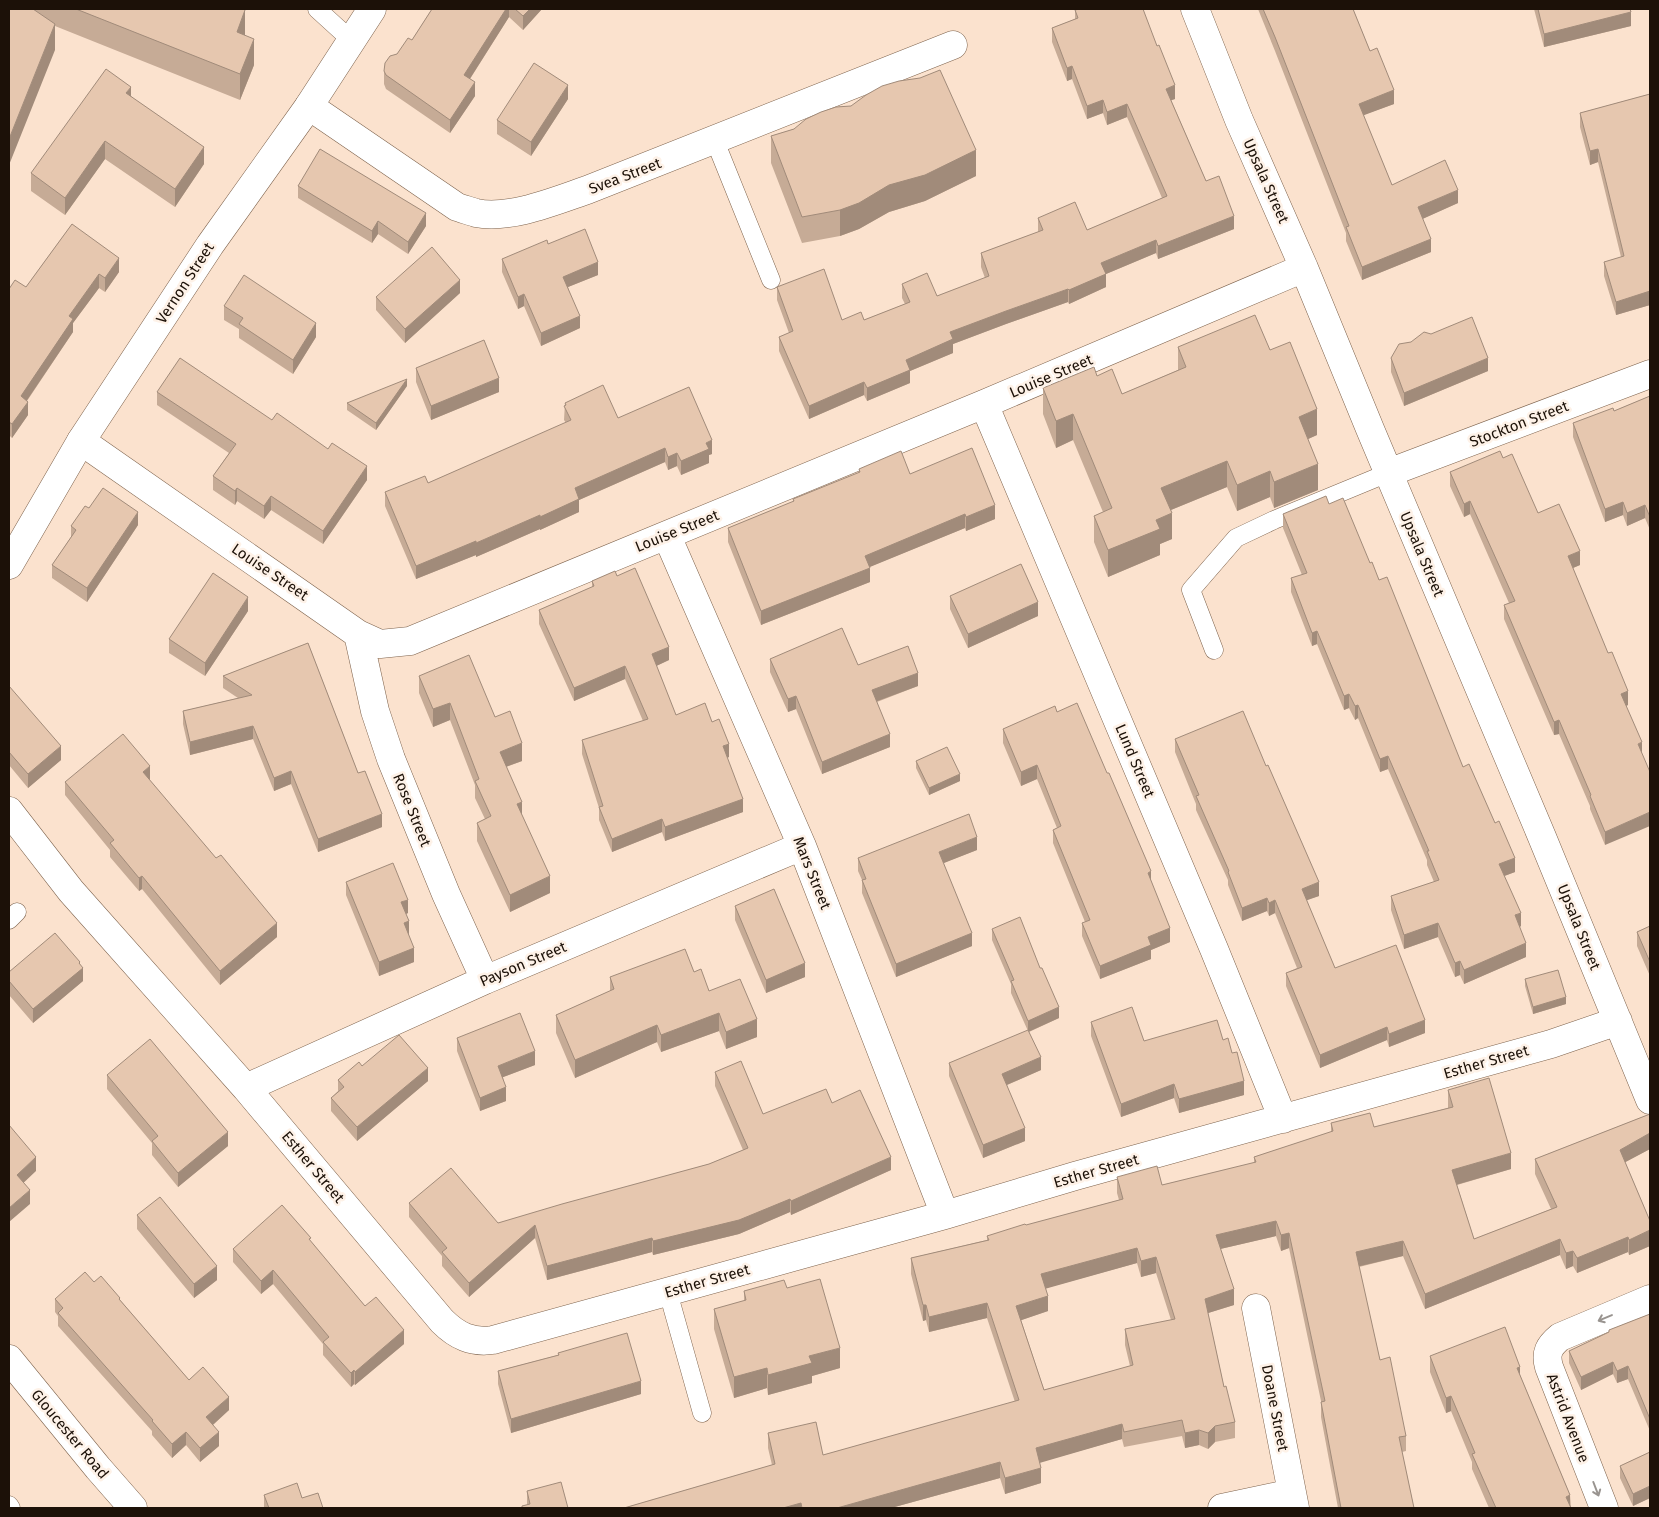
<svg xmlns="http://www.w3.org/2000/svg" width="1659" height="1517" font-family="'Fira Sans',sans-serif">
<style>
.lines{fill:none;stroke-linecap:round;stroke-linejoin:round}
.lane-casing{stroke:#7e634d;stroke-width:19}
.street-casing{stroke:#7e634d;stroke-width:29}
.secondary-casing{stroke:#7e634d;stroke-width:29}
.lane{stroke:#fff;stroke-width:18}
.street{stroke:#fff;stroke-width:28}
.secondary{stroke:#fff;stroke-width:28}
.wall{fill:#c6ab96;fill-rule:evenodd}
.shaded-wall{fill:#a18b7a}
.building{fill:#e6c7af;stroke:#a18b7a;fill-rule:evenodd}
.oneway{stroke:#999490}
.labels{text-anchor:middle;stroke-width:5;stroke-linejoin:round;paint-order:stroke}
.street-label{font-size:15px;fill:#1c1108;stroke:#fef2e8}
</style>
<rect width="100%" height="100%" fill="#fbe2ce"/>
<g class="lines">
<g class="lane-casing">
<path id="lane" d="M 317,9 L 351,40
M 715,141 L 771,280
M 1214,650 L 1191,590 L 1236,538 L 1274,520 L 1388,473
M 9,920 L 17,912
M 668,1292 L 702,1413
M 9,1505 L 11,1508"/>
</g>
<g class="street-casing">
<path id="street" d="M 1195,9 L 1239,120 L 1304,268 L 1370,429 L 1542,837 L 1650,1100
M 309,106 L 457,207 C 463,209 470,211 476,213 C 509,220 555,201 587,190 L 953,45
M 984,404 L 1214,949 L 1283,1119
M 81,441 L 358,634 L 380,644 L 410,641 L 984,404 L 1304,268
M 1388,473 L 1650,374
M 667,536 L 802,846 L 945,1215
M 358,634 L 375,711 L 391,759 L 446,894 L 485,980
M 9,811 L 71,891 L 246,1088 L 442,1321 C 457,1336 472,1343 493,1340 L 945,1215 L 1075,1176 L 1551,1044 L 1618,1021
M 246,1088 L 485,980 L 802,846
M 1256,1308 L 1295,1508
M 9,1359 L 98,1468 L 133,1508
M 1222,1508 L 1292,1493
M 1604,1508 L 1549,1367 C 1545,1353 1549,1346 1560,1337 L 1650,1299"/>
</g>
<g class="secondary-casing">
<path id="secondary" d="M 9,565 L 81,441 L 210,245 L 309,106 L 372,9"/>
</g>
<use href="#lane" class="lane"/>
<use href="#street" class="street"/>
<use href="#secondary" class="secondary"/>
</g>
<path class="wall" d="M 9,9 L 245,9 L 245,35 L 254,65 L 240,100 L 55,26 L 55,50 Z
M 432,9 L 542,9 L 523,30 L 509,17 L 470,79 L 475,96 L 450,133 L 386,89 L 384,84 L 384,71 L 397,54 L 412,40 Z
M 1258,9 L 1353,9 L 1370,51 L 1394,104 L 1363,115 L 1392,185 L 1458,203 L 1422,219 L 1431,252 L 1362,280 L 1346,241 L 1346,233 L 1275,51 Z
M 1534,9 L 1630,9 L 1631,26 L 1544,47 Z
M 1075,10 L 1175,99 L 1171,100 L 1206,181 L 1234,229 L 1158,259 L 1156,253 L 1106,274 L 1106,287 L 1069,304 L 1068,302 L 1006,324 L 953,344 L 953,353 L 910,371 L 910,383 L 867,401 L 864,395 L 809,419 L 779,351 L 779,337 L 789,333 L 777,300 L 777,287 L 842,320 L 864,320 L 905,304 L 902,298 L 902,284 L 937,296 L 985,278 L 981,267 L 981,253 L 1038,232 L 1038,218 L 1087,230 L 1162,198 L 1127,117 L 1107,125 L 1103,113 L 1087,119 L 1072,79 L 1067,81 L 1052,42 L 1052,28 L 1075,19 Z
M 1650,94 L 1650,305 L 1616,315 L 1604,276 L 1604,262 L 1621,257 L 1598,162 L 1590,165 L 1580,127 L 1580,113 Z
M 131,96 L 204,164 L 175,207 L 105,159 L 65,215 L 31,191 L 31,173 Z
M 568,99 L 531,156 L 497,134 L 497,120 Z
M 794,129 L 976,176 L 925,201 L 889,212 L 859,229 L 840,236 L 802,243 L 771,163 L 771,136 Z
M 298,186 L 426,226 L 408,254 L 378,234 L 372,243 L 298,198 Z
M 72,224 L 119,272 L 105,292 L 99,288 L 73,323 L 73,332 L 27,401 L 28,415 L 12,438 L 9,435 L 9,289 L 26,287 Z
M 548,244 L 598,275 L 568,287 L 580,328 L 541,346 L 524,306 L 518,309 L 502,272 L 502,259 Z
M 460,293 L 405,343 L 376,310 L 376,297 Z
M 224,306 L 316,337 L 293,374 L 239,338 L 239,329 L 224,320 Z
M 1178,347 L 1270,350 L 1317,435 L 1308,439 L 1318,490 L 1274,508 L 1270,497 L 1237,511 L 1227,487 L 1171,510 L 1172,539 L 1160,544 L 1160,555 L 1108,577 L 1094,542 L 1094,516 L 1103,512 L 1073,440 L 1056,448 L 1043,414 L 1043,388 L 1097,376 L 1122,394 L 1178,370 Z
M 1391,358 L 1488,371 L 1404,406 L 1391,372 Z
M 416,368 L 499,392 L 431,420 L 416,382 Z
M 407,386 L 376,430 L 347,410 L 347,403 Z
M 157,392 L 272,420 L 367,480 L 323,544 L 271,510 L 264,519 L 237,501 L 235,505 L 213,490 L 213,476 L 229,453 L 157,405 Z
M 1650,396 L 1650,530 L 1645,518 L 1627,526 L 1623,515 L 1605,522 L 1573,437 L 1573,423 L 1614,411 Z
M 565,403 L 618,418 L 712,454 L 709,455 L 709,463 L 681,475 L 677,466 L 668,470 L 665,462 L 579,500 L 579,512 L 540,530 L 540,529 L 476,557 L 476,555 L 416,579 L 385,506 L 385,492 L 428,483 L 566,423 L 564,420 Z
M 1503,458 L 1538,513 L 1580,565 L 1573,568 L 1628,705 L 1626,706 L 1605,845 L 1590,809 L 1590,806 L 1559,734 L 1554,735 L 1504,619 L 1504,605 L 1509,603 L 1470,514 L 1464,517 L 1450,486 L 1450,472 Z
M 859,469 L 910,474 L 995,519 L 966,531 L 965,528 L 869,567 L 870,582 L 761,625 L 728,542 L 728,528 L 793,502 L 793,499 L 859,473 Z
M 1329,504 L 1370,563 L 1379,580 L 1463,767 L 1515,872 L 1504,876 L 1521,926 L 1520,927 L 1526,957 L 1464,984 L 1460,975 L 1455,977 L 1438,937 L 1404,949 L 1391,910 L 1391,896 L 1434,882 L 1427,865 L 1427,860 L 1388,769 L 1380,772 L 1358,718 L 1355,720 L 1349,708 L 1344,710 L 1317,644 L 1312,646 L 1291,592 L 1291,578 L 1302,575 L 1283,528 L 1283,514 Z
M 89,508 L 138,525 L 87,602 L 52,578 L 52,565 L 71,537 L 71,526 Z
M 617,576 L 669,660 L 656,666 L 676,715 L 712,722 L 729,757 L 727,758 L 743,812 L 665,841 L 662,832 L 612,852 L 599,820 L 599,808 L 582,754 L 582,740 L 643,721 L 625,679 L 574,701 L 539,624 L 539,610 L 592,587 L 592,581 Z
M 950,596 L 1038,616 L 968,648 L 950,609 Z
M 248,611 L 205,676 L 169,653 L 169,639 Z
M 308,643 L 358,773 L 382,827 L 318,852 L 291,784 L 274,791 L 253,739 L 190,755 L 183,724 L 183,711 L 238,698 L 223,688 L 223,676 Z
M 770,659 L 858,665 L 918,686 L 877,702 L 890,747 L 822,774 L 796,709 L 788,712 L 770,672 Z
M 419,676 L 495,717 L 522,761 L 506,767 L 522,816 L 550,893 L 510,912 L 477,841 L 477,823 L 485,819 L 475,798 L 475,785 L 450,720 L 433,727 L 419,693 Z
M 9,686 L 61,760 L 28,788 L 9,765 Z
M 1057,712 L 1151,881 L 1170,942 L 1151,950 L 1151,959 L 1100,979 L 1082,936 L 1082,923 L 1085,922 L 1053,843 L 1053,830 L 1057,828 L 1037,779 L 1021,786 L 1003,743 L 1003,729 Z
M 1175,739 L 1319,896 L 1306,900 L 1335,968 L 1425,1033 L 1389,1047 L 1387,1040 L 1320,1068 L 1286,986 L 1286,973 L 1297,968 L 1275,913 L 1269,916 L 1267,911 L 1242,921 L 1228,885 L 1228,880 L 1196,810 L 1196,804 L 1175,752 Z
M 916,761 L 960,781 L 929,795 L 916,768 Z
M 149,780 L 277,937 L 220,985 L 142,889 L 139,891 L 110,857 L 110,850 L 65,795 L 65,782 L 150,780 Z
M 977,850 L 943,863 L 972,946 L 896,977 L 862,893 L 862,880 L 858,871 L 858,858 Z
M 346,882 L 408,913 L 406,914 L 408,935 L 414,962 L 379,976 L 346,895 Z
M 735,906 L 805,977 L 766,993 L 735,920 Z
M 1650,926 L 1650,976 L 1637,946 L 1637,932 Z
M 992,929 L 1059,1018 L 1029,1032 L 1041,1070 L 1007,1085 L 1025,1141 L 983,1158 L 949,1076 L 949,1063 L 1028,1031 L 1011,993 L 1011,984 L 992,940 Z
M 80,965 L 83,981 L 33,1023 L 9,995 L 9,972 Z
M 694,972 L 709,991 L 757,1037 L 726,1049 L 719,1031 L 661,1052 L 657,1042 L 575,1078 L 556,1033 L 556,1015 L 610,991 L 610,977 Z
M 1525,979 L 1566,1004 L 1533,1014 L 1525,986 Z
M 1091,1022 L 1144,1041 L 1223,1040 L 1244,1095 L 1179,1113 L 1174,1098 L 1121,1117 L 1091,1036 Z
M 457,1038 L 535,1065 L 503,1077 L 506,1101 L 480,1111 L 457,1051 Z
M 362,1066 L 428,1081 L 357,1141 L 331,1111 L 331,1098 L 338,1091 L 338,1080 Z
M 715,1072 L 763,1114 L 832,1103 L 891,1170 L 791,1215 L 790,1212 L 739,1234 L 653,1255 L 652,1252 L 547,1280 L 535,1238 L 469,1297 L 442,1266 L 442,1256 L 409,1217 L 409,1203 L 498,1223 L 709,1164 L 743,1150 L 715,1086 Z
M 107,1075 L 228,1146 L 178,1187 L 152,1155 L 152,1143 L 107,1089 Z
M 1448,1090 L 1511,1169 L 1457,1185 L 1474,1239 L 1551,1209 L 1535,1174 L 1535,1159 L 1650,1114 L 1650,1149 L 1625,1162 L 1650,1221 L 1650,1246 L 1629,1255 L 1628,1252 L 1577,1273 L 1573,1266 L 1566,1269 L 1560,1255 L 1425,1309 L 1403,1256 L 1359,1267 L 1380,1360 L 1406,1436 L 1406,1451 L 1402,1452 L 1414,1508 L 1338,1508 L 1321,1417 L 1321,1401 L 1289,1248 L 1281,1251 L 1276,1236 L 1220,1249 L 1234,1305 L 1208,1313 L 1224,1387 L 1235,1422 L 1235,1438 L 1215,1442 L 1208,1449 L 1199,1445 L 1185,1448 L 1182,1436 L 1124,1447 L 1122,1439 L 1040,1462 L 1041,1483 L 1005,1494 L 1000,1478 L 891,1508 L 624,1508 L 772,1465 L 768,1448 L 768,1433 L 823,1455 L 1015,1402 L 987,1318 L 929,1332 L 926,1320 L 923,1321 L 911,1274 L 911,1258 L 987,1240 L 987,1236 L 1119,1200 L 1117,1193 L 1117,1177 L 1162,1185 L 1254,1163 L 1254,1157 L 1331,1132 L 1331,1123 L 1374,1127 L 1448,1108 ZM 1137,1263 L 1141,1277 L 1156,1273 L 1171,1320 L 1125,1329 L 1125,1345 L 1130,1366 L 1044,1390 L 1021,1320 L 1048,1311 L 1046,1288 Z
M 137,1215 L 217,1280 L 194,1298 L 137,1229 Z
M 311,1242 L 365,1306 L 404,1344 L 355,1385 L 354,1384 L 351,1387 L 323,1355 L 323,1344 L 273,1284 L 261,1294 L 233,1262 L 233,1249 Z
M 787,1288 L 840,1368 L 812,1376 L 812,1383 L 768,1395 L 767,1388 L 734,1398 L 714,1329 L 714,1309 L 744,1301 L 744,1291 Z
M 55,1299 L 120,1300 L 189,1380 L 229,1410 L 213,1425 L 219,1446 L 200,1462 L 186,1445 L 172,1458 L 152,1435 L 152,1431 L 58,1326 L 58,1316 L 55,1312 Z
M 1650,1314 L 1650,1431 L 1628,1379 L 1617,1383 L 1613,1374 L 1581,1390 L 1569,1363 L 1569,1351 L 1609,1332 L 1609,1330 Z
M 558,1353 L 641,1394 L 511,1433 L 498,1384 L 498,1371 L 558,1355 Z
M 1430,1356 L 1520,1375 L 1570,1495 L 1571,1508 L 1489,1508 L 1472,1469 L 1472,1462 L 1451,1411 L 1446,1413 L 1430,1372 Z
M 1650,1452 L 1650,1498 L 1633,1506 L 1620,1478 L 1620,1466 Z
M 527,1491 L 568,1508 L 522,1508 L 522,1506 L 527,1505 Z
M 264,1495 L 302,1498 L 323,1508 L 264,1508 Z"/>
<path class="shaded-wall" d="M 506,9 L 509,9 L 509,17 L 464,88 L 464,75 Z
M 530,9 L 542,9 L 523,30 L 523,16 Z
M 245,10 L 245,37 L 237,32 Z
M 1631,12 L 1631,26 L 1544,47 L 1544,34 Z
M 55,24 L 55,50 L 9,165 L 9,139 Z
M 254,39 L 254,65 L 240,100 L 240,74 Z
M 1072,66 L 1072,79 L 1067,81 L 1067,68 Z
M 475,82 L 475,96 L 450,133 L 450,120 Z
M 568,85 L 568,99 L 531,156 L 531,142 Z
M 1175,85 L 1175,99 L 1166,102 L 1166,89 Z
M 131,87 L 131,104 L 126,93 Z
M 1394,90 L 1394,104 L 1359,117 L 1359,104 Z
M 1103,100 L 1103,113 L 1087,119 L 1087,106 Z
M 1127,104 L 1127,117 L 1107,125 L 1107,112 Z
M 105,141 L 105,159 L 65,215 L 65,198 Z
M 204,147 L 204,164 L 175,207 L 175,189 Z
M 1598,149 L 1598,162 L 1590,165 L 1590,151 Z
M 976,150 L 976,176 L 925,201 L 889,212 L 859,229 L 840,236 L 840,210 L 889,185 Z
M 1458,190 L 1458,203 L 1418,221 L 1418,207 Z
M 426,213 L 426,226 L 408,254 L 408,242 Z
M 1234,216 L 1234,229 L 1158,259 L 1158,246 Z
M 378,221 L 378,234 L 372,243 L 372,231 Z
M 1431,239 L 1431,252 L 1362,280 L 1362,267 Z
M 1156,240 L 1156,253 L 1106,274 L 1106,287 L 1069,304 L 1069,290 L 1101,263 Z
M 119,258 L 119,272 L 105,292 L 105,278 Z
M 598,262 L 598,275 L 563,289 L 563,277 Z
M 99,274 L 99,288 L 73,323 L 73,332 L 21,409 L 21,396 L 69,316 Z
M 460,280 L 460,293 L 405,343 L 405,329 Z
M 1068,289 L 1068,302 L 1006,324 L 953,344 L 953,353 L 910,371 L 910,383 L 867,401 L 867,388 L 906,360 L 950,332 L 1006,311 Z
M 1650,291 L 1650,305 L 1616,315 L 1616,302 Z
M 524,294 L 524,306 L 518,309 L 518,297 Z
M 580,316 L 580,328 L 541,346 L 541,333 Z
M 316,323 L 316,337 L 293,374 L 293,360 Z
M 1488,358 L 1488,371 L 1404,406 L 1404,393 Z
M 499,378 L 499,392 L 431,420 L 431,406 Z
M 407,379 L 407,386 L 376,430 L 376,423 Z
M 864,382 L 864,395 L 809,419 L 809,406 Z
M 28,402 L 28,415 L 12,438 L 12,424 Z
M 1317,409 L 1317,435 L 1299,443 L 1299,417 Z
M 1073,414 L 1073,440 L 1056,448 L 1056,421 Z
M 712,440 L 712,454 L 709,455 L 709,463 L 681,475 L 681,461 L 706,443 Z
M 665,448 L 665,462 L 579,500 L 579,512 L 540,530 L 540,517 L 575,488 Z
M 677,453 L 677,466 L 668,470 L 668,457 Z
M 1227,461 L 1227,487 L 1161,514 L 1161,488 Z
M 1318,464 L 1318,490 L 1274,508 L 1274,482 Z
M 367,466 L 367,480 L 323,544 L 323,531 Z
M 1270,471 L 1270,497 L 1237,511 L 1237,485 Z
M 237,488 L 237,501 L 235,505 L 235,491 Z
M 271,496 L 271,510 L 264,519 L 264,506 Z
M 1470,501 L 1470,514 L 1464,517 L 1464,504 Z
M 1623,502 L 1623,515 L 1605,522 L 1605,509 Z
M 995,505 L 995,519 L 966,531 L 966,517 Z
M 1645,505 L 1645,518 L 1627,526 L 1627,513 Z
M 138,512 L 138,525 L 87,602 L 87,588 Z
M 1172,513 L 1172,539 L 1160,544 L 1160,555 L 1108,577 L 1108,550 L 1156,520 Z
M 965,514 L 965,528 L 865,569 L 865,556 Z
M 540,515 L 540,529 L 476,557 L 476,543 Z
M 476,541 L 476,555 L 416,579 L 416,566 Z
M 1580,551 L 1580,565 L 1568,570 L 1568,556 Z
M 870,568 L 870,582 L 761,625 L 761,611 Z
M 248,597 L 248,611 L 205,676 L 205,663 Z
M 1038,602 L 1038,616 L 968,648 L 968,634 Z
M 1317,631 L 1317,644 L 1312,646 L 1312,633 Z
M 669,647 L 669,660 L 652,668 L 652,654 Z
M 625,666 L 625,679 L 574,701 L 574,688 Z
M 918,673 L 918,686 L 872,703 L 872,690 Z
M 1628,691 L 1628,705 L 1621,708 L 1621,694 Z
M 1349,694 L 1349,708 L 1344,710 L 1344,696 Z
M 796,696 L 796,709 L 788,712 L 788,699 Z
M 450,703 L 450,720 L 433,727 L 433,709 Z
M 1358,705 L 1358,718 L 1355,720 L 1355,706 Z
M 1559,720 L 1559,734 L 1554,735 L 1554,722 Z
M 253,726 L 253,739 L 190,755 L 190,742 Z
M 890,734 L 890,747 L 822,774 L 822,762 Z
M 1642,742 L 1642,756 L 1638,744 Z
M 522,743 L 522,761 L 500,769 L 500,752 Z
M 729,744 L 729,757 L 723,759 L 723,746 Z
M 61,746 L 61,760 L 28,788 L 28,774 Z
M 1388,756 L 1388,769 L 1380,772 L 1380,759 Z
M 1037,765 L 1037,779 L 1021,786 L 1021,772 Z
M 150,766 L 150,780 L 143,786 L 143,772 Z
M 291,771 L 291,784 L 274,791 L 274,778 Z
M 960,774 L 960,781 L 929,795 L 929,788 Z
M 743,799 L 743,812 L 665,841 L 665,827 Z
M 522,802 L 522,819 L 517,804 Z
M 1650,812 L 1650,826 L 1605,845 L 1605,832 Z
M 382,814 L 382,827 L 318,852 L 318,839 Z
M 662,819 L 662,832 L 612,852 L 612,839 Z
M 977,837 L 977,850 L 939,865 L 939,852 Z
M 1515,858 L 1515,872 L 1499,878 L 1499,864 Z
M 1151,871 L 1151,885 L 1148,873 Z
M 142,876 L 142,889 L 139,891 L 139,878 Z
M 550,876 L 550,893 L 510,912 L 510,895 Z
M 1319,882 L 1319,896 L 1302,902 L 1302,889 Z
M 1267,898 L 1267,911 L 1242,921 L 1242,908 Z
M 408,900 L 408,913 L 401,916 L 401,902 Z
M 1275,900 L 1275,913 L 1269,916 L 1269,903 Z
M 1521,913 L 1521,926 L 1515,929 L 1515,915 Z
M 409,921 L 409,935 L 404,937 L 404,923 Z
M 277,923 L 277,937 L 220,985 L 220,971 Z
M 1438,923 L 1438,937 L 1404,949 L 1404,935 Z
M 1170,928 L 1170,942 L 1151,950 L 1151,959 L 1100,979 L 1100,966 L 1148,937 Z
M 972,933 L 972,946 L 896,977 L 896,964 Z
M 1526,943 L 1526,957 L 1464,984 L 1464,970 Z
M 414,948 L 414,962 L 379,976 L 379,962 Z
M 1460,961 L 1460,975 L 1455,977 L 1455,963 Z
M 80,962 L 80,969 L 83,968 L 83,981 L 33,1023 L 33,1009 Z
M 805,963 L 805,977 L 766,993 L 766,980 Z
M 1566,997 L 1566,1004 L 1533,1014 L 1533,1007 Z
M 1059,1007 L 1059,1018 L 1028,1032 L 1028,1021 Z
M 719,1013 L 719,1031 L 661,1052 L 661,1035 Z
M 757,1019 L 757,1037 L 726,1049 L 726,1032 Z
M 1425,1020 L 1425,1033 L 1389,1047 L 1389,1034 Z
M 657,1025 L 657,1042 L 575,1078 L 575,1060 Z
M 1387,1027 L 1387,1040 L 1320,1068 L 1320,1055 Z
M 535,1051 L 535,1065 L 498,1079 L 498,1066 Z
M 1041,1057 L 1041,1070 L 1002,1087 L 1002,1074 Z
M 428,1068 L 428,1081 L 357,1141 L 357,1127 Z
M 1244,1081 L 1244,1095 L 1179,1113 L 1179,1099 Z
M 1174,1084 L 1174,1098 L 1121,1117 L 1121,1104 Z
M 506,1087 L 506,1101 L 480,1111 L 480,1098 Z
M 1025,1128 L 1025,1141 L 983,1158 L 983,1145 Z
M 228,1132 L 228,1146 L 178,1187 L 178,1173 Z
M 1650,1133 L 1650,1149 L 1620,1165 L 1620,1150 Z
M 1511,1153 L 1511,1169 L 1452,1186 L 1452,1170 Z
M 36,1157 L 36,1171 L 17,1189 L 17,1175 Z
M 891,1157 L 891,1170 L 791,1215 L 791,1201 Z
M 30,1190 L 30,1204 L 9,1222 L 9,1208 Z
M 790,1199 L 790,1212 L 739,1234 L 653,1255 L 653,1241 Z
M 1276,1221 L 1276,1236 L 1216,1250 L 1216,1235 Z
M 535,1225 L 535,1238 L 469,1297 L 469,1283 Z
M 1650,1230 L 1650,1246 L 1629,1255 L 1629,1240 Z
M 1289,1233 L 1289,1248 L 1281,1251 L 1281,1235 Z
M 1628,1237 L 1628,1252 L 1577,1273 L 1577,1258 Z
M 652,1238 L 652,1252 L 547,1280 L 547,1266 Z
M 1560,1239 L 1560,1255 L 1425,1309 L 1425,1294 Z
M 1403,1241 L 1403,1256 L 1356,1267 L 1356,1252 Z
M 1137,1248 L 1137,1263 L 1041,1290 L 1041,1274 Z
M 1573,1251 L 1573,1266 L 1566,1269 L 1566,1253 Z
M 1156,1257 L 1156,1273 L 1141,1277 L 1141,1261 Z
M 217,1266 L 217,1280 L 194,1298 L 194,1284 Z
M 273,1270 L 273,1284 L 261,1294 L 261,1281 Z
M 1234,1289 L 1234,1305 L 1205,1314 L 1205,1299 Z
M 1048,1296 L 1048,1311 L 1016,1322 L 1016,1306 Z
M 987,1303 L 987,1318 L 929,1332 L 929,1317 Z
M 923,1305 L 926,1305 L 926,1320 L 923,1321 Z
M 404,1330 L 404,1344 L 355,1385 L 355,1372 Z
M 840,1348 L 840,1368 L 812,1376 L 812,1383 L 768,1395 L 768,1375 L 809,1356 Z
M 1613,1362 L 1613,1374 L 1581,1390 L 1581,1377 Z
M 1628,1366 L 1628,1379 L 1617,1383 L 1617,1371 Z
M 1520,1367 L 1520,1382 L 1517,1368 Z
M 767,1368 L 767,1388 L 734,1398 L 734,1377 Z
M 354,1370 L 354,1384 L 351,1387 L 351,1373 Z
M 641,1381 L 641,1394 L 511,1433 L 511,1419 Z
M 1451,1396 L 1451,1411 L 1446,1413 L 1446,1398 Z
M 229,1397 L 229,1410 L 206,1431 L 206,1417 Z
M 1122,1424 L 1122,1439 L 1036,1464 L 1036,1448 Z
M 1215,1426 L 1215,1442 L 1208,1449 L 1208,1433 Z
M 1199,1430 L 1199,1445 L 1185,1448 L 1185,1433 Z
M 186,1432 L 186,1445 L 172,1458 L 172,1444 Z
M 219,1432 L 219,1446 L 200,1462 L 200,1448 Z
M 1000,1462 L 1000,1478 L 891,1508 L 837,1508 Z
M 1041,1468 L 1041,1483 L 1005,1494 L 1005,1478 Z
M 1650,1486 L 1650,1498 L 1633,1506 L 1633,1494 Z
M 1570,1495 L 1570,1508 L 1566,1497 Z
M 801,1503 L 801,1508 L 783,1508 Z"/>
<path class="building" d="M 9,9 L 33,9 L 55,24 L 9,139 Z
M 76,9 L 245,9 L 245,10 L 237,32 L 254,39 L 240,74 Z
M 432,9 L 506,9 L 464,75 L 475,82 L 450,120 L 386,75 L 384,71 L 385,63 L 390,56 L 397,54 L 408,38 L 412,40 Z
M 515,9 L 530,9 L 523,16 Z
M 1079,9 L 1143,9 L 1157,46 L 1159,45 L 1175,85 L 1166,89 L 1206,181 L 1219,176 L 1234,216 L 1158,246 L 1156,240 L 1101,263 L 1106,274 L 1069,290 L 1068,289 L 1006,311 L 950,332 L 953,339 L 906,360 L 910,370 L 867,388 L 864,382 L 809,406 L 779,337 L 793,331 L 777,287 L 824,269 L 842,320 L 861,312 L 864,320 L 910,302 L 902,284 L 927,273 L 937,296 L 989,276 L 981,253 L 1043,230 L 1038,218 L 1075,202 L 1087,230 L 1167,196 L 1127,104 L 1107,112 L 1103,100 L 1087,106 L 1072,66 L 1067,68 L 1052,28 L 1078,18 L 1075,10 Z
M 1263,9 L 1353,9 L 1370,51 L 1377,48 L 1394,90 L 1359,104 L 1392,185 L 1445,160 L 1458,190 L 1418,207 L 1431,239 L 1362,267 L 1346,227 L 1349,226 L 1275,37 Z
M 1538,9 L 1630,9 L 1631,12 L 1544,34 Z
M 534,63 L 568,85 L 531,142 L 497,120 Z
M 106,69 L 131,87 L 126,93 L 204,147 L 175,189 L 105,141 L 65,198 L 31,173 Z
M 940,70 L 976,150 L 925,175 L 889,185 L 859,203 L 840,210 L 802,217 L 771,136 L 794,129 L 806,119 L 821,112 L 836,107 L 851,106 L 866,95 L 882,86 L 899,81 L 920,78 Z
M 1650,94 L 1650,291 L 1616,302 L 1604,262 L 1624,256 L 1598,149 L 1590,151 L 1580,113 Z
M 320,149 L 426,213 L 408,242 L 378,221 L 372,231 L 298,186 Z
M 72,224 L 119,258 L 105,278 L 99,274 L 69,316 L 73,319 L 21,396 L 28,402 L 12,424 L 9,422 L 9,289 L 15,280 L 26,287 Z
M 585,229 L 598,262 L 563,277 L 580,316 L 541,333 L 524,294 L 518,297 L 502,259 L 547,240 L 548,244 Z
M 432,247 L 460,280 L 405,329 L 376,297 Z
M 244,275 L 316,323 L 293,360 L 239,324 L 243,318 L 224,306 Z
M 1255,315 L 1270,350 L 1290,342 L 1317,409 L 1299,417 L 1318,464 L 1274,482 L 1270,471 L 1237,485 L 1227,461 L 1161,488 L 1172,513 L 1156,520 L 1160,529 L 1108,550 L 1094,516 L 1112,508 L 1073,414 L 1056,421 L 1043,388 L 1094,367 L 1097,376 L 1112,369 L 1122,394 L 1186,367 L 1178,347 Z
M 1472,317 L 1488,358 L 1404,393 L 1391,358 L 1399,344 L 1411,342 L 1424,332 L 1431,334 Z
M 484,340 L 499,378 L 431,406 L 416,368 Z
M 180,358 L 272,420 L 277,413 L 328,449 L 332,443 L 367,466 L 323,531 L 271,496 L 264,506 L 237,488 L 235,491 L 213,476 L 236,444 L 157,392 Z
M 407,379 L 376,423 L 347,403 Z
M 603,385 L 618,418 L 689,387 L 712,440 L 706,443 L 709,449 L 681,461 L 677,453 L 668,457 L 665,448 L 575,488 L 579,499 L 540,517 L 540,515 L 476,543 L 476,541 L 416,566 L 385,492 L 425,476 L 428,483 L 571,420 L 564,406 L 566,405 L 565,403 Z
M 1650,396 L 1650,517 L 1645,505 L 1627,513 L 1623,502 L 1605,509 L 1573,423 L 1613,408 L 1614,411 Z
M 972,448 L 995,505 L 966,517 L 965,514 L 865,556 L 870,568 L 761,611 L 728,528 L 794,501 L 793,499 L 860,472 L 859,469 L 901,451 L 910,474 Z
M 1500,451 L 1503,458 L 1512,454 L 1538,513 L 1559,504 L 1580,551 L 1568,556 L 1608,653 L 1612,652 L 1628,691 L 1621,694 L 1642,742 L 1638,744 L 1650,772 L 1650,812 L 1605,832 L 1590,796 L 1591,795 L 1559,720 L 1554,722 L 1504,605 L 1515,601 L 1470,501 L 1464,504 L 1450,472 Z
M 103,488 L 138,512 L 87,588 L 52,565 L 76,530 L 71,526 L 85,506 L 89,508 Z
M 1326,496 L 1329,504 L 1343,498 L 1370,563 L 1372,562 L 1379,580 L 1387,577 L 1463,767 L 1469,764 L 1495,823 L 1499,821 L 1515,858 L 1499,864 L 1521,913 L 1515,915 L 1526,943 L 1464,970 L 1460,961 L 1455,963 L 1438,923 L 1404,935 L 1391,896 L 1439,880 L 1427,851 L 1429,851 L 1388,756 L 1380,759 L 1358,705 L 1355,706 L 1349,694 L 1344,696 L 1317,631 L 1312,633 L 1291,578 L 1307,573 L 1283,514 Z
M 1021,564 L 1038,602 L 968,634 L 950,596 Z
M 635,568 L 669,647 L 652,654 L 676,715 L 705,703 L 712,722 L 719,719 L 729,744 L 723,746 L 743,799 L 665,827 L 662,819 L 612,839 L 599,807 L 603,806 L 582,740 L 648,719 L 625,666 L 574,688 L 539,610 L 594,586 L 592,581 L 615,571 L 617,576 Z
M 213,573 L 248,597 L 205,663 L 169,639 Z
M 842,628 L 858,665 L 908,646 L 918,673 L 872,690 L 890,734 L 822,762 L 796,696 L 788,699 L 770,659 Z
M 308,643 L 358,773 L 365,771 L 382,814 L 318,839 L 291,771 L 274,778 L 253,726 L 190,742 L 183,711 L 252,695 L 223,676 Z
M 469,655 L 495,717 L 510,711 L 522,743 L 500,752 L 522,802 L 517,804 L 550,876 L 510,895 L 477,823 L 491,816 L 475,781 L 479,779 L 450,703 L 433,709 L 419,676 Z
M 9,686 L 61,746 L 28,774 L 9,752 Z
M 1077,703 L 1107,773 L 1109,773 L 1151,871 L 1148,873 L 1170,928 L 1148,937 L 1151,945 L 1100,966 L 1082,923 L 1090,920 L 1053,830 L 1061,826 L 1037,765 L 1021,772 L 1003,729 L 1055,706 L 1057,712 Z
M 1243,711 L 1266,766 L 1268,765 L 1319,882 L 1302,889 L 1335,968 L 1396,945 L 1425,1020 L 1389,1034 L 1387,1027 L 1320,1055 L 1286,973 L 1302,967 L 1275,900 L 1269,903 L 1267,898 L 1242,908 L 1228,872 L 1229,871 L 1196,796 L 1199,795 L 1175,739 Z
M 123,734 L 150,766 L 143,772 L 216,858 L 221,855 L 277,923 L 220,971 L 142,876 L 139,878 L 110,843 L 114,840 L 65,782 Z
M 947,747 L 960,774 L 929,788 L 916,761 Z
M 969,814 L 977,837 L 939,852 L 972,933 L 896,964 L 862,880 L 866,879 L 858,858 Z
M 393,863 L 408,900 L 401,902 L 409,921 L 404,923 L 414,948 L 379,962 L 346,882 Z
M 774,889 L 805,963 L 766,980 L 735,906 Z
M 1020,917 L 1040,968 L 1042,968 L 1059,1007 L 1028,1021 L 1011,981 L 1014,980 L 992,929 Z
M 1650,926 L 1650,962 L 1637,932 Z
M 55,933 L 80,962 L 79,963 L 83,968 L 33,1009 L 9,981 L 9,972 Z
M 685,949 L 694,972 L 701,969 L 709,991 L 740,979 L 757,1019 L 726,1032 L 719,1013 L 661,1035 L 657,1025 L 575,1060 L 556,1015 L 614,989 L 610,977 Z
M 1558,970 L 1566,997 L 1533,1007 L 1525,979 Z
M 1132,1007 L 1144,1041 L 1217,1020 L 1223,1040 L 1228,1038 L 1232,1053 L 1237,1052 L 1244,1081 L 1179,1099 L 1174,1084 L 1121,1104 L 1091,1022 Z
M 520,1013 L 535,1051 L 498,1066 L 506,1087 L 480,1098 L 457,1038 Z
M 1028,1030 L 1041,1057 L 1002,1074 L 1025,1128 L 983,1145 L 949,1063 Z
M 399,1035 L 428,1068 L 357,1127 L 331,1098 L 344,1087 L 338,1080 L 359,1062 L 362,1066 Z
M 150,1039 L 228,1132 L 178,1173 L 152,1141 L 158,1136 L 107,1075 Z
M 741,1061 L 763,1114 L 826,1089 L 832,1103 L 860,1090 L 891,1157 L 791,1201 L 790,1199 L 739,1220 L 653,1241 L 652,1238 L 547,1266 L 535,1225 L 469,1283 L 442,1252 L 447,1248 L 409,1203 L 451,1168 L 498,1223 L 562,1204 L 709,1164 L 748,1148 L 715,1072 Z
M 1489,1078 L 1511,1153 L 1452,1170 L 1474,1239 L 1557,1207 L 1535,1159 L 1650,1114 L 1650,1133 L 1620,1150 L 1650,1221 L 1650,1230 L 1629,1240 L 1628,1237 L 1577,1258 L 1573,1251 L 1566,1253 L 1560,1239 L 1425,1294 L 1403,1241 L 1356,1252 L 1380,1360 L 1390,1357 L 1406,1436 L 1399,1437 L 1414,1508 L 1341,1508 L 1321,1402 L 1325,1401 L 1289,1233 L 1281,1235 L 1276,1221 L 1216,1235 L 1234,1289 L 1205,1299 L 1224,1387 L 1226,1386 L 1235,1422 L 1215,1426 L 1208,1433 L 1199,1430 L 1185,1433 L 1182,1420 L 1124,1432 L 1122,1424 L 1036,1448 L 1041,1468 L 1005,1478 L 1000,1462 L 837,1508 L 802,1508 L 801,1503 L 783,1508 L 624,1508 L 775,1464 L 768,1433 L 816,1422 L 823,1455 L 1019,1400 L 987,1303 L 929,1317 L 926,1305 L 923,1305 L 911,1258 L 989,1240 L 987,1236 L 1025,1224 L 1026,1225 L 1123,1199 L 1117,1177 L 1157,1166 L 1162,1185 L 1256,1162 L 1254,1157 L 1333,1131 L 1331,1123 L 1370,1113 L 1374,1127 L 1453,1107 L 1448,1090 ZM 1137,1248 L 1141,1261 L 1156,1257 L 1175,1319 L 1125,1329 L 1133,1365 L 1044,1390 L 1016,1306 L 1048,1296 L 1041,1274 Z
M 9,1125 L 36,1157 L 17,1175 L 30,1190 L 9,1208 Z
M 160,1197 L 217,1266 L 194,1284 L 137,1215 Z
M 282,1205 L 311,1238 L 309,1239 L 365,1306 L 376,1297 L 404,1330 L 355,1372 L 354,1370 L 351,1373 L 323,1342 L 329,1337 L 273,1270 L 261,1281 L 233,1249 Z
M 85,1272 L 94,1282 L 101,1276 L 120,1298 L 119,1299 L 189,1380 L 203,1367 L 229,1397 L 206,1417 L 219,1432 L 200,1448 L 186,1432 L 172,1444 L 152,1421 L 153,1420 L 58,1313 L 63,1308 L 55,1299 Z
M 820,1279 L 840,1348 L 809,1356 L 812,1363 L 768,1375 L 767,1368 L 734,1377 L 714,1309 L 746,1300 L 744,1291 L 784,1280 L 787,1288 Z
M 1650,1314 L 1650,1419 L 1628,1366 L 1617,1371 L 1613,1362 L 1581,1377 L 1569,1351 L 1609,1332 L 1609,1330 Z
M 1505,1327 L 1520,1367 L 1517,1368 L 1570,1495 L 1566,1497 L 1571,1508 L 1496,1508 L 1472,1454 L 1475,1453 L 1451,1396 L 1446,1398 L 1430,1356 Z
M 627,1333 L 641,1381 L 511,1419 L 498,1371 L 559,1355 L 558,1353 Z
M 1650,1452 L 1650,1486 L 1633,1494 L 1620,1466 Z
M 561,1482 L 568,1508 L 522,1508 L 522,1506 L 530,1504 L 527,1491 Z
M 297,1483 L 302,1498 L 318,1493 L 323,1508 L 269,1508 L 264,1495 Z"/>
<defs><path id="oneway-shaft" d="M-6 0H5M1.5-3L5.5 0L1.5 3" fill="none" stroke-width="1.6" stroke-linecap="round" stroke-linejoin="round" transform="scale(1.25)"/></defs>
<g class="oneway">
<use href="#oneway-shaft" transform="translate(1605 1318) rotate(157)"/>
<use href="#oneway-shaft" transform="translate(1596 1489) rotate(69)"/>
</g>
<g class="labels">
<g class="street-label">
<text transform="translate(625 176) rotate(-21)" y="5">Svea Street</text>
<text transform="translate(1266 181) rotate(66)" y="5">Upsala Street</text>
<text transform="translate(185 283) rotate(-57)" y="5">Vernon Street</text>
<text transform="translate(1051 376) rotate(-23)" y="5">Louise Street</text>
<text transform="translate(1519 424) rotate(-21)" y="5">Stockton Street</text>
<text transform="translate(677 531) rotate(-22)" y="5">Louise Street</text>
<text transform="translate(1422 554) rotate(67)" y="5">Upsala Street</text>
<text transform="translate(270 572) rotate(34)" y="5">Louise Street</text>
<text transform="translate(1135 761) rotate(67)" y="5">Lund Street</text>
<text transform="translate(412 810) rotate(68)" y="5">Rose Street</text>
<text transform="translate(812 873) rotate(68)" y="5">Mars Street</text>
<text transform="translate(1579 927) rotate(68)" y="5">Upsala Street</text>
<text transform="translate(523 964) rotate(-23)" y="5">Payson Street</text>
<text transform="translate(1486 1062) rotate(-16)" y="5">Esther Street</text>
<text transform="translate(313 1167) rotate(50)" y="5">Esther Street</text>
<text transform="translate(1096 1171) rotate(-16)" y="5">Esther Street</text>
<text transform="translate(707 1281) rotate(-16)" y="5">Esther Street</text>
<text transform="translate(1275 1408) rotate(79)" y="5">Doane Street</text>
<text transform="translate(1568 1418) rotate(69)" y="5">Astrid Avenue</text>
<text transform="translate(70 1434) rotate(50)" y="5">Gloucester Road</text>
</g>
</g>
<rect width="1659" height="1517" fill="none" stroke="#1c1108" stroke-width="20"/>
</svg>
